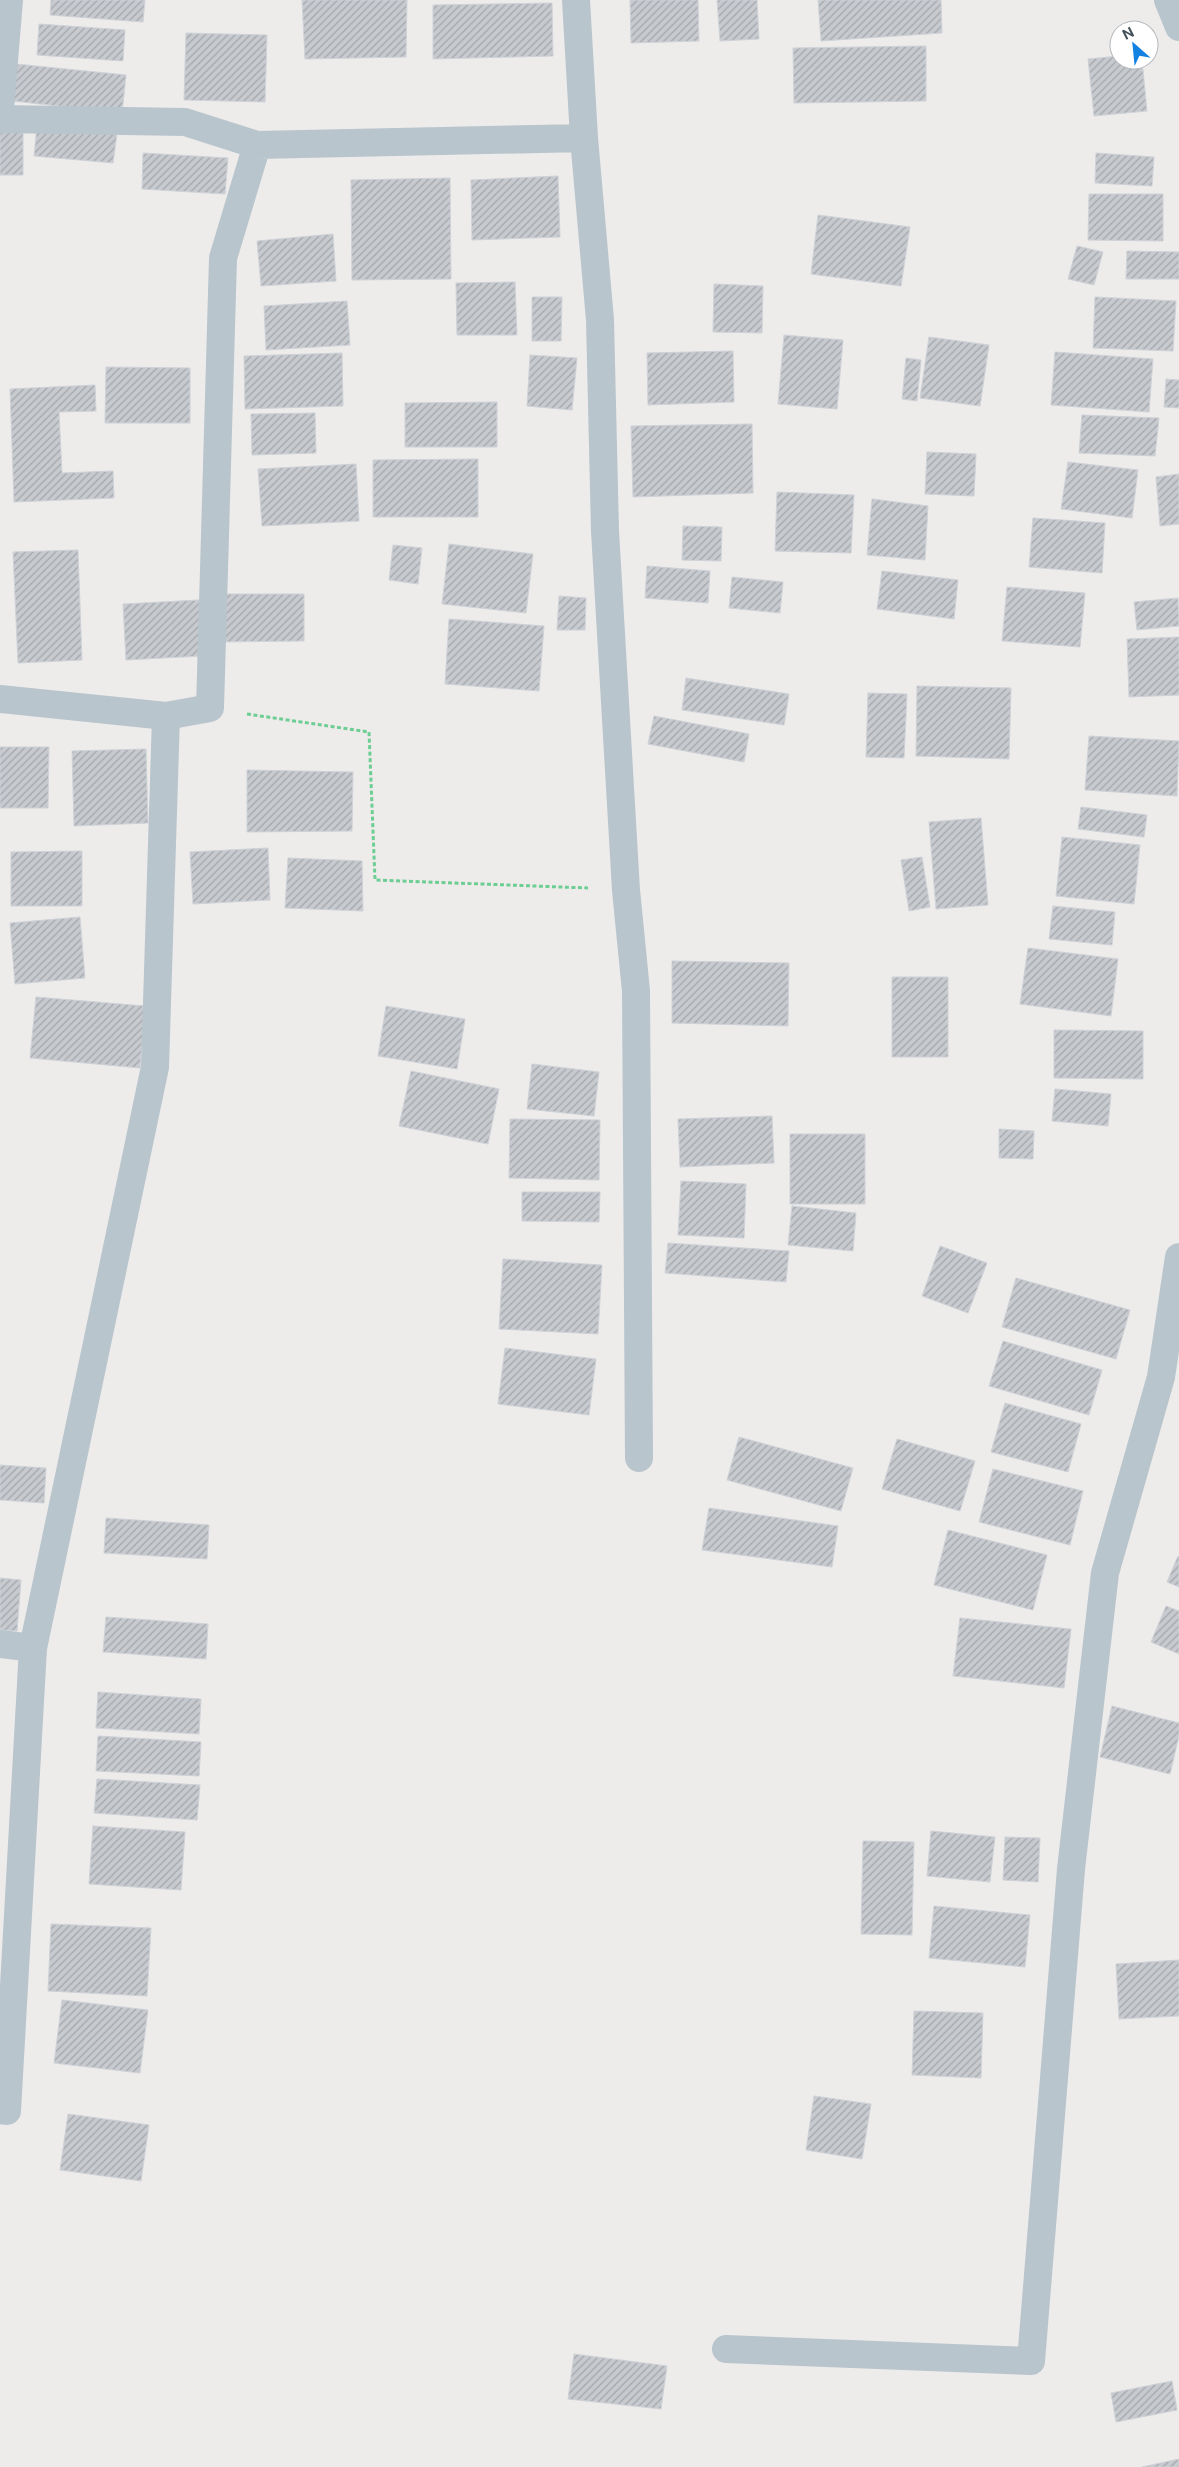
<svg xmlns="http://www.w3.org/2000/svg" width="1179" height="2467" font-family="'Public Sans',sans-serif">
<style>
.building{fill:url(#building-hatch);stroke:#ced2d7}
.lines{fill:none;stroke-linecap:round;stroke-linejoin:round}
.path{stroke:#6dce94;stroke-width:3;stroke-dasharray:4 2.5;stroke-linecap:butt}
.minor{stroke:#b8c5cc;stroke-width:28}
</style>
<defs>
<pattern id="building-hatch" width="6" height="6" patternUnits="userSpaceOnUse" patternTransform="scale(1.25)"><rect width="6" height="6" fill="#c7cbd0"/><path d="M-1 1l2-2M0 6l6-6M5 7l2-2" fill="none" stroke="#a3a7ac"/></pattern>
</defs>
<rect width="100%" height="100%" fill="#eeebeb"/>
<path class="building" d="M 51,0 L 145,0 L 143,22 L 50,15 Z
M 302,0 L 407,0 L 406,57 L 305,59 Z
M 630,0 L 698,0 L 699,41 L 631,43 Z
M 717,0 L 757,0 L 759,39 L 720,41 Z
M 818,0 L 941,0 L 942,33 L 821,41 Z
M 552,3 L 553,56 L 433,59 L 433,5 Z
M 39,24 L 125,30 L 123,61 L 37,55 Z
M 186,33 L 267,35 L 265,102 L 184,100 Z
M 926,46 L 926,101 L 794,103 L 793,48 Z
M 1119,56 L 1119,60 L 1142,60 L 1147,111 L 1094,116 L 1088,59 Z
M 16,64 L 126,75 L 122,113 L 13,101 Z
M 0,125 L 23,126 L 23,175 L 0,175 Z
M 37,126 L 117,134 L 113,163 L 34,156 Z
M 143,153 L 228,158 L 225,194 L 142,189 Z
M 1096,153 L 1154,157 L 1152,186 L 1095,183 Z
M 558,176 L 560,237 L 472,240 L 471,180 Z
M 450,178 L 451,279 L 352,280 L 351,180 Z
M 1089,194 L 1163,194 L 1163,241 L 1088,240 Z
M 818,215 L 910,227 L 901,286 L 811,274 Z
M 333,234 L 336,281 L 261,286 L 257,241 Z
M 1077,246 L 1103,252 L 1094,285 L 1068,279 Z
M 1127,251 L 1179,252 L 1179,279 L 1126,279 Z
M 515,282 L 517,335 L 457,335 L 456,283 Z
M 714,284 L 763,286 L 762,333 L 713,332 Z
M 532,297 L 562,297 L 561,341 L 532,341 Z
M 1095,297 L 1176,301 L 1173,351 L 1093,348 Z
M 347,301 L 350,345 L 266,350 L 264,306 Z
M 784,335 L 843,340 L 837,409 L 778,404 Z
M 929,337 L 989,345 L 980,406 L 920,398 Z
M 733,351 L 734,402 L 648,405 L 647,353 Z
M 1055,352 L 1153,359 L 1149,412 L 1051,405 Z
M 342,353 L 343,406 L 245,409 L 244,356 Z
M 530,355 L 577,358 L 572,410 L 527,406 Z
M 906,358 L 921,360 L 917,401 L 902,399 Z
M 106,367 L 190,368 L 190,423 L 105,423 Z
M 1166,379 L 1179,380 L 1179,408 L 1164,407 Z
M 95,385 L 96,411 L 59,412 L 62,473 L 113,471 L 114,498 L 14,502 L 10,389 Z
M 497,402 L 497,447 L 405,447 L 405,403 Z
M 315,413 L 316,453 L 252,455 L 251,414 Z
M 1082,415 L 1159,418 L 1155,456 L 1079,453 Z
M 752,424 L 753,493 L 633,497 L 631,426 Z
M 927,452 L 976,454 L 974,496 L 925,494 Z
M 478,459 L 478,517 L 373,517 L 373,460 Z
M 1068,462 L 1138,470 L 1132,518 L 1061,509 Z
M 356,464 L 359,521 L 262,526 L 258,469 Z
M 1179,474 L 1179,524 L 1160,526 L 1156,477 Z
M 777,492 L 854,495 L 851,553 L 775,551 Z
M 872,499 L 928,506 L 925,560 L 867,555 Z
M 1033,518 L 1105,523 L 1102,573 L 1029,567 Z
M 683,526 L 722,527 L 721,561 L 682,560 Z
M 449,544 L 533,554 L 526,613 L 442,604 Z
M 393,545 L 422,548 L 418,584 L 389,580 Z
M 78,550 L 82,660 L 18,663 L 13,552 Z
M 647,566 L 710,571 L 708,603 L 645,598 Z
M 882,571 L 958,580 L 954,619 L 877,609 Z
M 732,577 L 783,582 L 780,613 L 729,608 Z
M 1007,587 L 1085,593 L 1080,647 L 1002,641 Z
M 218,594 L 304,594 L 304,641 L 218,642 Z
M 559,596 L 586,598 L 585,630 L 557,630 Z
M 1178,598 L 1179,626 L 1137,630 L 1134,602 Z
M 199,600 L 202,656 L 126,660 L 123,604 Z
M 449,619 L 544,626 L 539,691 L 445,684 Z
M 1179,637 L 1179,695 L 1129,697 L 1127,639 Z
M 686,678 L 789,694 L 784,725 L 682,710 Z
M 917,686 L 1011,688 L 1009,759 L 916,756 Z
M 868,693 L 907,694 L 904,758 L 866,757 Z
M 654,716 L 749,734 L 744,762 L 648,744 Z
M 1089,736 L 1179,741 L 1177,796 L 1085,790 Z
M 0,747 L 49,747 L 48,808 L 0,808 Z
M 146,749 L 148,823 L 74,826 L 72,751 Z
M 247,770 L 353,772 L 352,831 L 247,832 Z
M 1081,807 L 1147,815 L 1144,837 L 1078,829 Z
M 981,818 L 988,905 L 936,909 L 929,822 Z
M 1062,837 L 1140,845 L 1134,904 L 1056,896 Z
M 268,848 L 270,900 L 193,904 L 190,852 Z
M 82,851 L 82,906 L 11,906 L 11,852 Z
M 922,857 L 930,907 L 909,911 L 901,860 Z
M 288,858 L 362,861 L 363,911 L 285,908 Z
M 1053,906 L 1115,912 L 1112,945 L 1049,939 Z
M 80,917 L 85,978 L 15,984 L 10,923 Z
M 1028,948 L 1118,959 L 1111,1016 L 1020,1004 Z
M 672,961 L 789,963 L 788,1026 L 672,1023 Z
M 892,977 L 948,977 L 948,1057 L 892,1057 Z
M 36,997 L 145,1006 L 140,1068 L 30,1058 Z
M 386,1006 L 465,1019 L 457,1069 L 378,1056 Z
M 1054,1030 L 1143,1031 L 1143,1079 L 1054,1078 Z
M 532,1064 L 599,1072 L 594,1116 L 527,1109 Z
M 411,1071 L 499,1089 L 488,1144 L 399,1126 Z
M 1055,1089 L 1111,1094 L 1108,1126 L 1052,1121 Z
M 772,1116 L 774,1163 L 680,1167 L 678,1119 Z
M 510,1119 L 600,1120 L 599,1180 L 509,1178 Z
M 999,1129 L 1034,1131 L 1033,1159 L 999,1158 Z
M 790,1134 L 865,1134 L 865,1204 L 790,1204 Z
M 681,1181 L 746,1184 L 744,1238 L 678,1235 Z
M 522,1192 L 600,1192 L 599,1222 L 522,1221 Z
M 792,1206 L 856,1213 L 853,1251 L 788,1245 Z
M 668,1243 L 789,1251 L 786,1282 L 665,1273 Z
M 940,1246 L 987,1263 L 968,1313 L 922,1296 Z
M 503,1259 L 602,1265 L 598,1334 L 499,1329 Z
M 1016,1278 L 1130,1310 L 1116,1359 L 1002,1327 Z
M 1003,1341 L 1102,1370 L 1089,1415 L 989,1386 Z
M 505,1348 L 596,1359 L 589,1415 L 498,1404 Z
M 1005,1403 L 1081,1424 L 1068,1472 L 991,1452 Z
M 739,1437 L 853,1468 L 841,1511 L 727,1480 Z
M 897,1439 L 975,1461 L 960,1511 L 882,1489 Z
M 0,1465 L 46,1468 L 44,1503 L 0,1500 Z
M 993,1469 L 1083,1491 L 1070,1545 L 979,1522 Z
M 709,1508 L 838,1526 L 832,1567 L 702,1550 Z
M 106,1518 L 209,1525 L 207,1559 L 104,1553 Z
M 948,1530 L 1047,1555 L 1033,1610 L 934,1585 Z
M 1178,1556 L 1179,1557 L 1179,1587 L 1167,1582 Z
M 0,1578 L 21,1580 L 17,1631 L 0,1630 Z
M 1166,1606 L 1179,1611 L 1179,1654 L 1151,1642 Z
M 106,1617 L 208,1624 L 206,1659 L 103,1652 Z
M 960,1618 L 1071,1629 L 1064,1688 L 953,1676 Z
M 98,1692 L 201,1699 L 199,1734 L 96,1728 Z
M 1112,1706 L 1179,1723 L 1179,1736 L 1170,1774 L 1100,1757 Z
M 98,1736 L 201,1742 L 199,1776 L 96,1771 Z
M 97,1779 L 200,1785 L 197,1820 L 94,1813 Z
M 93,1826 L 185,1832 L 181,1890 L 89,1884 Z
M 931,1831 L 995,1837 L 990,1882 L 927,1876 Z
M 1005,1837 L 1040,1838 L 1038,1882 L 1003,1880 Z
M 863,1841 L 914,1842 L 912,1935 L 861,1934 Z
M 934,1906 L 1030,1915 L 1025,1967 L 929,1958 Z
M 51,1924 L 151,1928 L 147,1996 L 48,1991 Z
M 1179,1960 L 1179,2016 L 1119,2019 L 1116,1964 Z
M 62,2000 L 148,2010 L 140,2073 L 54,2063 Z
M 914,2011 L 983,2013 L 981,2078 L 912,2075 Z
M 814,2096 L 871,2104 L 862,2159 L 806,2150 Z
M 68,2114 L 149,2125 L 141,2181 L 60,2170 Z
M 574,2354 L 667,2366 L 661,2409 L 568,2399 Z
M 1172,2381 L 1177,2410 L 1116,2422 L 1111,2393 Z
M 1179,2459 L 1179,2467 L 1142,2467 Z"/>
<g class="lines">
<path class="path" d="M 247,714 L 369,732 L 375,880 L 588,888"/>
<path class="minor" d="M 576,0 L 584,138 L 600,320 L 605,531 L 626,890 L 636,991 L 639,1458
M 1168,0 L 1179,27
M 0,109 L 9,0
M 0,119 L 185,122 L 257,145 L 584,138
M 0,699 L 166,716
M 0,1644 L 33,1648
M 0,2110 L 7,2111 L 33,1648 L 155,1067 L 166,716 L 210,708 L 223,258 L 257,145
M 726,2349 L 1031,2361 L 1071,1869 L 1105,1573 L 1161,1377 L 1179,1257"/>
</g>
<g transform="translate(1134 45) rotate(333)"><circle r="24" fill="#ffffff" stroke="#b4b9bd"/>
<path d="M0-4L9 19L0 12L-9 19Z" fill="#1281e1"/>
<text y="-8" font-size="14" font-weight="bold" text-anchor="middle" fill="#435159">N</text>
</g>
</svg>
